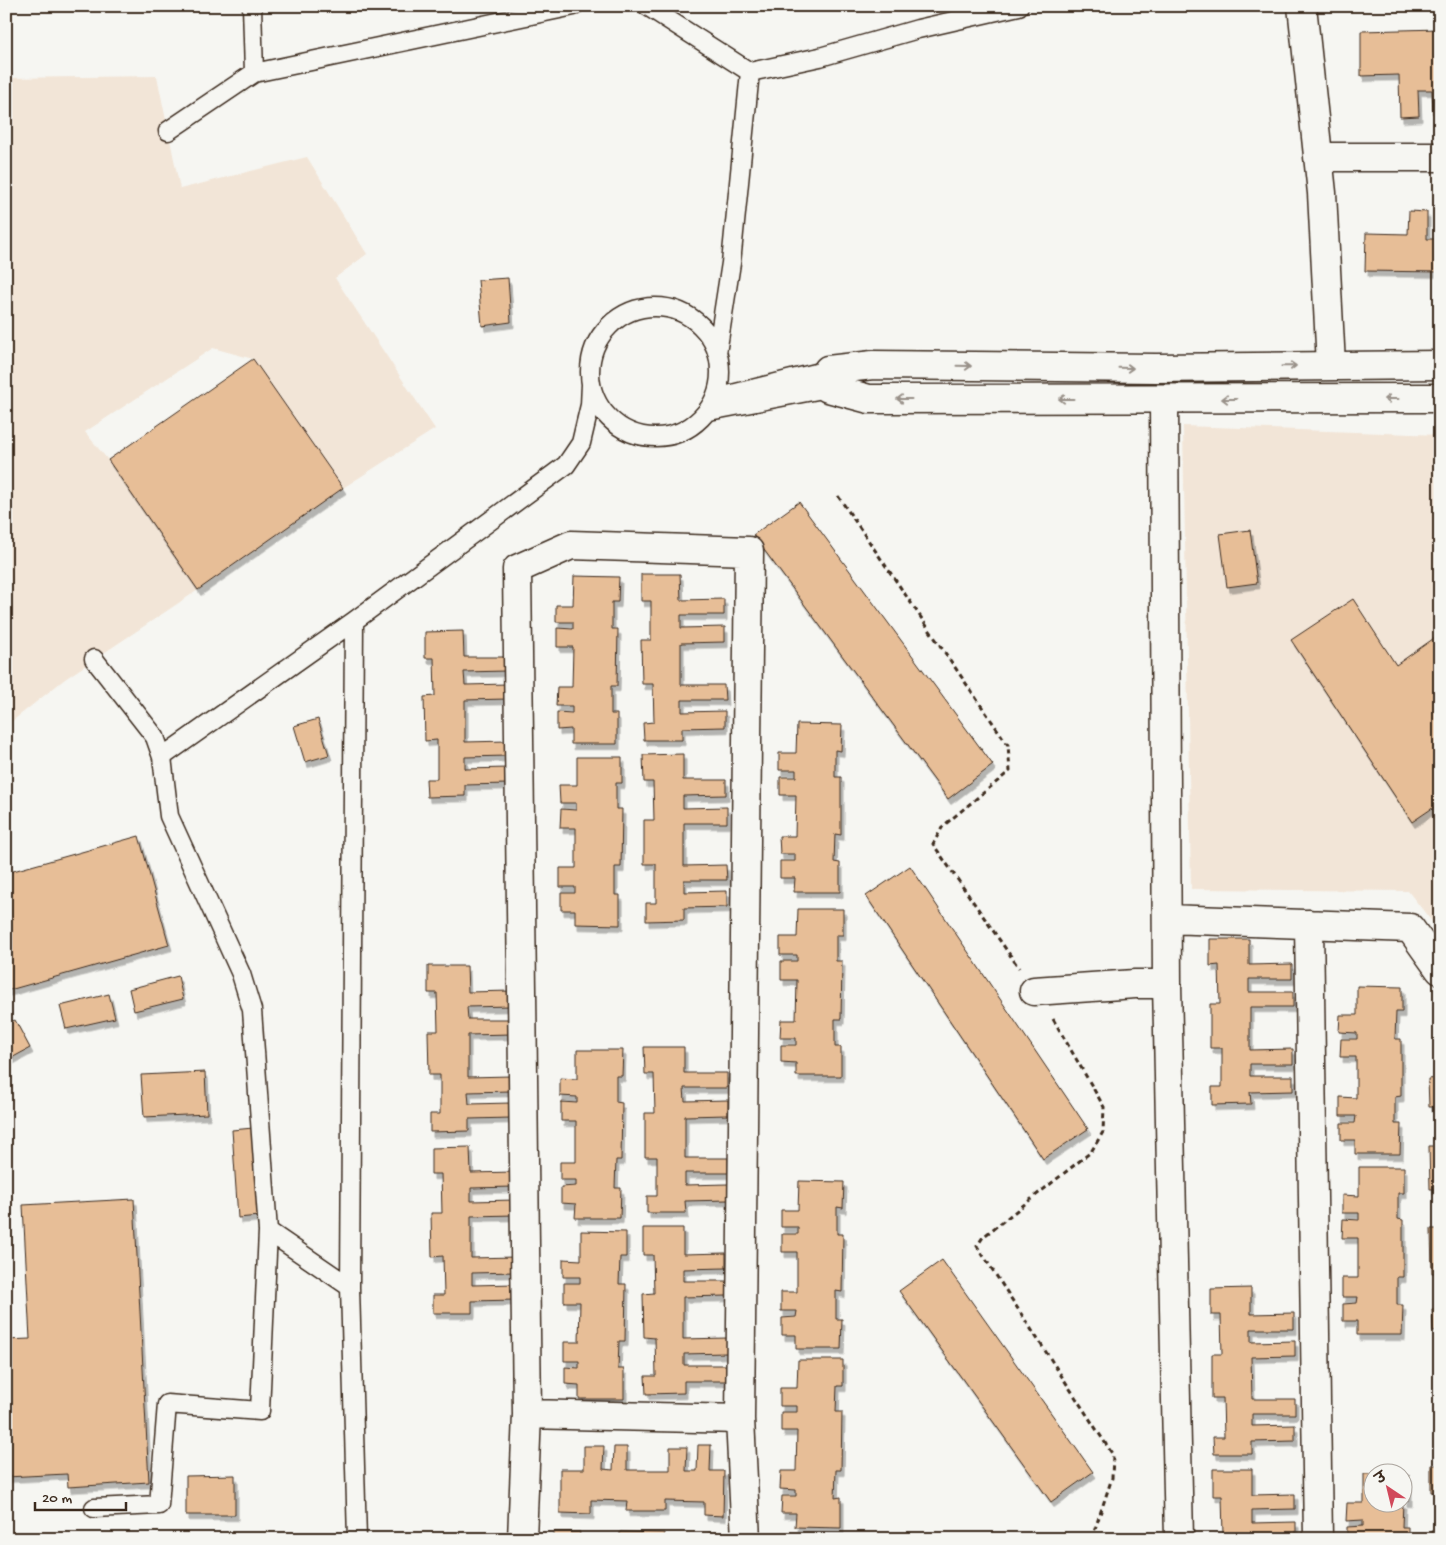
<svg xmlns="http://www.w3.org/2000/svg" width="1446" height="1545" font-family="'Gochi Hand','Playpen Sans Deva',sans-serif">
<style>
.built{fill:#f2e5d7}
.building{fill:#e7be97;stroke:#3b2a1e;filter:url(#shadow)}
.lines{fill:none;stroke-linecap:round;stroke-linejoin:round}
.lane-casing{stroke:#3b2a1e;stroke-width:21}
.street-casing{stroke:#3b2a1e;stroke-width:31}
.secondary-casing{stroke:#3b2a1e;stroke-width:31}
.path{stroke:#3b2a1e;stroke-width:3;stroke-dasharray:5 4;stroke-linecap:butt}
.lane{stroke:#f6f6f2;stroke-width:18}
.street{stroke:#f6f6f2;stroke-width:28}
.secondary{stroke:#f6f6f2;stroke-width:28}
.oneway{stroke:#989088}
</style>
<defs>
<filter id="shadow"><feDropShadow dx="3" dy="5.5" stdDeviation="0" flood-color="#0004"/></filter>
</defs>
<rect width="100%" height="100%" fill="#f6f6f2"/>
<filter id="ink" filterUnits="userSpaceOnUse"><feTurbulence type="fractalNoise" baseFrequency=".02" numOctaves="2"/><feDisplacementMap in="SourceGraphic" scale="10" xChannelSelector="R" yChannelSelector="G"/><feConvolveMatrix kernelMatrix="1 2 1 2 8 2 1 2 1" color-interpolation-filters="sRGB"/></filter>
<g filter="url(#ink)">
<path class="built" d="M 157,76 L 180,189 L 307,157 L 367,254 L 335,278 L 435,429 L 343,488 L 253,359 L 213,348 L 85,432 L 108,460 L 198,590 L 65,679 L 6,726 L 6,78 Z
M 1183,426 L 1440,435 L 1440,932 L 1408,891 L 1191,889 Z"/>
<path class="building" d="M 1440,29 L 1440,114 L 1433,114 L 1432,90 L 1418,90 L 1419,116 L 1400,117 L 1399,75 L 1361,76 L 1361,31 Z
M 1409,211 L 1427,212 L 1427,239 L 1439,239 L 1440,212 L 1440,272 L 1365,271 L 1366,233 L 1408,234 Z
M 508,278 L 511,322 L 482,326 L 478,280 Z
M 253,359 L 343,488 L 198,590 L 108,460 Z
M 799,502 L 993,765 L 948,799 L 753,535 Z
M 1250,530 L 1257,583 L 1227,587 L 1220,534 Z
M 641,574 L 680,574 L 681,600 L 724,599 L 724,615 L 681,615 L 681,628 L 725,627 L 725,642 L 681,643 L 681,685 L 724,685 L 725,700 L 682,700 L 682,712 L 725,711 L 725,727 L 682,728 L 682,740 L 644,740 L 643,723 L 654,722 L 653,684 L 642,684 L 641,640 L 651,640 L 651,601 L 641,601 Z
M 574,576 L 619,577 L 618,602 L 612,602 L 612,629 L 618,629 L 617,686 L 611,686 L 611,714 L 617,714 L 617,744 L 571,744 L 571,729 L 557,730 L 557,712 L 572,713 L 572,706 L 556,706 L 557,687 L 572,687 L 573,647 L 557,647 L 557,628 L 573,629 L 573,622 L 556,622 L 556,605 L 573,605 Z
M 1353,599 L 1396,665 L 1440,634 L 1440,708 L 1435,711 L 1440,719 L 1440,803 L 1412,822 L 1291,640 Z
M 463,631 L 464,657 L 507,657 L 507,671 L 464,672 L 465,685 L 508,684 L 508,699 L 465,700 L 465,742 L 508,741 L 508,756 L 465,757 L 465,769 L 508,768 L 508,784 L 465,785 L 465,796 L 427,797 L 426,779 L 437,779 L 437,740 L 425,741 L 424,697 L 435,696 L 434,658 L 425,658 L 425,632 Z
M 318,719 L 329,755 L 305,762 L 294,726 Z
M 797,724 L 842,725 L 841,751 L 835,750 L 835,777 L 841,777 L 841,835 L 835,834 L 834,862 L 840,863 L 840,892 L 794,892 L 795,878 L 780,878 L 780,861 L 795,861 L 795,854 L 780,854 L 779,836 L 795,836 L 796,795 L 780,795 L 780,777 L 796,777 L 796,770 L 779,770 L 779,753 L 796,753 Z
M 683,754 L 683,780 L 726,780 L 726,795 L 683,796 L 683,808 L 727,807 L 727,823 L 684,823 L 684,866 L 726,865 L 727,880 L 684,880 L 684,892 L 727,891 L 727,907 L 684,908 L 684,920 L 646,921 L 646,903 L 656,903 L 656,864 L 644,864 L 644,820 L 654,820 L 653,782 L 644,782 L 643,755 Z
M 577,757 L 622,757 L 622,783 L 616,783 L 616,809 L 622,809 L 621,867 L 615,867 L 615,895 L 620,895 L 620,925 L 575,924 L 575,910 L 561,910 L 561,893 L 575,893 L 575,887 L 560,887 L 560,868 L 576,868 L 576,828 L 560,828 L 561,809 L 576,810 L 576,803 L 560,803 L 559,785 L 577,785 Z
M 139,836 L 169,945 L 6,991 L 6,873 Z
M 910,866 L 1088,1129 L 1043,1159 L 866,896 Z
M 798,909 L 843,909 L 843,935 L 836,935 L 836,961 L 842,961 L 841,1019 L 835,1019 L 835,1047 L 841,1047 L 841,1076 L 796,1076 L 796,1063 L 781,1062 L 781,1045 L 796,1045 L 796,1038 L 780,1038 L 781,1020 L 796,1020 L 797,980 L 781,980 L 781,961 L 797,961 L 797,955 L 780,955 L 780,937 L 797,937 Z
M 1210,939 L 1249,939 L 1249,965 L 1292,964 L 1292,979 L 1249,979 L 1249,992 L 1293,992 L 1293,1007 L 1250,1007 L 1250,1050 L 1293,1049 L 1293,1064 L 1250,1064 L 1250,1076 L 1293,1076 L 1293,1091 L 1250,1092 L 1251,1104 L 1212,1105 L 1212,1087 L 1222,1087 L 1222,1048 L 1210,1048 L 1210,1004 L 1220,1004 L 1219,965 L 1210,966 Z
M 428,966 L 467,966 L 468,992 L 511,991 L 511,1006 L 467,1007 L 468,1019 L 512,1019 L 512,1034 L 468,1035 L 468,1077 L 511,1076 L 511,1091 L 468,1092 L 469,1104 L 511,1103 L 512,1118 L 469,1119 L 469,1131 L 430,1132 L 430,1114 L 440,1114 L 440,1075 L 429,1075 L 428,1031 L 438,1031 L 437,993 L 428,993 Z
M 178,976 L 183,999 L 134,1011 L 129,989 Z
M 1357,986 L 1402,987 L 1402,1012 L 1396,1012 L 1395,1039 L 1401,1039 L 1401,1096 L 1395,1097 L 1395,1124 L 1401,1124 L 1400,1154 L 1355,1154 L 1355,1140 L 1341,1140 L 1341,1123 L 1355,1123 L 1356,1116 L 1340,1116 L 1340,1097 L 1356,1098 L 1356,1057 L 1340,1057 L 1341,1039 L 1357,1039 L 1357,1033 L 1339,1032 L 1340,1015 L 1357,1015 Z
M 109,994 L 115,1018 L 66,1029 L 60,1006 Z
M 15,1020 L 30,1048 L 6,1061 L 6,1025 Z
M 644,1047 L 684,1047 L 684,1073 L 727,1073 L 727,1088 L 684,1088 L 685,1101 L 728,1100 L 728,1115 L 685,1116 L 685,1158 L 728,1158 L 728,1173 L 685,1173 L 685,1185 L 728,1184 L 728,1200 L 685,1201 L 686,1213 L 647,1213 L 647,1196 L 657,1196 L 657,1157 L 645,1157 L 645,1113 L 655,1113 L 654,1074 L 645,1074 Z
M 577,1050 L 623,1050 L 622,1076 L 616,1076 L 616,1102 L 622,1103 L 621,1160 L 616,1160 L 615,1188 L 621,1188 L 620,1218 L 575,1218 L 576,1204 L 561,1203 L 561,1187 L 576,1186 L 576,1180 L 560,1180 L 560,1162 L 576,1162 L 576,1121 L 561,1121 L 561,1102 L 577,1103 L 577,1097 L 560,1096 L 560,1078 L 577,1079 Z
M 205,1072 L 207,1114 L 144,1117 L 141,1075 Z
M 1440,1078 L 1440,1134 L 1439,1107 L 1429,1107 L 1428,1079 Z
M 253,1128 L 259,1216 L 238,1218 L 232,1130 Z
M 1429,1146 L 1440,1146 L 1440,1189 L 1430,1189 Z
M 470,1147 L 471,1173 L 514,1172 L 514,1187 L 471,1188 L 471,1201 L 515,1200 L 515,1215 L 471,1216 L 471,1258 L 515,1257 L 515,1272 L 472,1273 L 472,1285 L 515,1284 L 515,1300 L 472,1301 L 472,1313 L 433,1313 L 433,1295 L 444,1295 L 443,1256 L 432,1257 L 431,1213 L 442,1213 L 441,1174 L 431,1174 L 431,1148 Z
M 1359,1167 L 1404,1167 L 1404,1193 L 1398,1193 L 1398,1219 L 1403,1220 L 1403,1277 L 1397,1277 L 1397,1305 L 1403,1305 L 1402,1335 L 1357,1335 L 1357,1321 L 1343,1321 L 1343,1304 L 1357,1303 L 1358,1297 L 1342,1297 L 1342,1278 L 1358,1278 L 1358,1238 L 1342,1238 L 1343,1219 L 1359,1220 L 1359,1213 L 1342,1213 L 1342,1195 L 1359,1196 Z
M 799,1181 L 844,1182 L 843,1208 L 837,1207 L 837,1234 L 843,1234 L 842,1292 L 836,1291 L 836,1319 L 842,1319 L 841,1349 L 796,1349 L 796,1335 L 782,1335 L 782,1318 L 796,1317 L 797,1311 L 781,1311 L 781,1292 L 797,1292 L 797,1252 L 782,1252 L 782,1234 L 798,1234 L 798,1227 L 781,1227 L 781,1210 L 798,1210 Z
M 134,1199 L 149,1482 L 68,1487 L 67,1474 L 6,1477 L 6,1340 L 30,1339 L 23,1205 Z
M 643,1228 L 683,1228 L 683,1254 L 726,1253 L 726,1268 L 683,1269 L 683,1281 L 727,1281 L 727,1296 L 683,1297 L 683,1339 L 727,1338 L 727,1353 L 684,1354 L 684,1365 L 727,1365 L 727,1381 L 684,1381 L 684,1393 L 646,1394 L 645,1376 L 656,1376 L 655,1338 L 644,1337 L 643,1294 L 654,1293 L 653,1255 L 643,1255 Z
M 1431,1229 L 1440,1229 L 1440,1273 L 1432,1273 Z
M 581,1231 L 626,1232 L 626,1257 L 620,1257 L 619,1284 L 626,1284 L 625,1341 L 619,1341 L 618,1369 L 624,1369 L 624,1399 L 579,1399 L 579,1385 L 565,1384 L 565,1367 L 579,1368 L 579,1361 L 564,1361 L 564,1342 L 579,1342 L 580,1302 L 564,1302 L 564,1283 L 580,1283 L 580,1277 L 563,1277 L 563,1259 L 581,1260 Z
M 942,1260 L 1093,1472 L 1051,1502 L 899,1291 Z
M 1251,1288 L 1251,1314 L 1294,1313 L 1294,1329 L 1251,1329 L 1251,1342 L 1295,1341 L 1295,1356 L 1251,1357 L 1252,1399 L 1295,1399 L 1295,1414 L 1252,1414 L 1252,1426 L 1295,1425 L 1295,1441 L 1252,1442 L 1252,1454 L 1214,1454 L 1213,1437 L 1224,1437 L 1223,1398 L 1212,1398 L 1212,1354 L 1222,1354 L 1221,1315 L 1211,1315 L 1211,1289 Z
M 1432,1309 L 1440,1309 L 1440,1330 L 1433,1331 Z
M 798,1360 L 843,1360 L 843,1386 L 837,1386 L 836,1412 L 842,1412 L 841,1470 L 836,1470 L 835,1498 L 841,1497 L 841,1528 L 795,1527 L 796,1513 L 781,1513 L 782,1496 L 796,1496 L 796,1490 L 780,1489 L 781,1471 L 796,1471 L 797,1431 L 781,1431 L 781,1412 L 797,1412 L 797,1406 L 780,1406 L 780,1388 L 797,1388 Z
M 698,1445 L 711,1445 L 710,1471 L 724,1471 L 723,1516 L 704,1515 L 704,1502 L 665,1501 L 665,1511 L 626,1511 L 627,1501 L 591,1500 L 591,1514 L 560,1513 L 560,1469 L 584,1469 L 584,1446 L 604,1446 L 603,1469 L 613,1470 L 614,1447 L 627,1447 L 627,1470 L 670,1470 L 670,1447 L 687,1447 L 686,1471 L 697,1471 Z
M 1431,1465 L 1440,1465 L 1440,1492 L 1431,1492 Z
M 1213,1469 L 1252,1469 L 1252,1495 L 1295,1494 L 1295,1509 L 1252,1510 L 1252,1523 L 1296,1522 L 1296,1537 L 1213,1539 L 1213,1535 L 1223,1535 L 1222,1496 L 1213,1496 Z
M 1364,1474 L 1374,1474 L 1374,1502 L 1403,1502 L 1402,1527 L 1408,1527 L 1408,1539 L 1347,1539 L 1347,1527 L 1363,1526 L 1363,1520 L 1346,1521 L 1347,1503 L 1364,1503 Z
M 235,1475 L 235,1515 L 186,1515 L 186,1476 Z
M 1404,1475 L 1409,1475 L 1409,1501 L 1404,1501 Z
M 1431,1531 L 1440,1531 L 1440,1539 L 1432,1539 Z
M 554,1532 L 580,1532 L 579,1539 L 554,1539 Z
M 620,1532 L 664,1533 L 664,1539 L 620,1539 Z
M 708,1533 L 721,1533 L 721,1539 L 708,1539 Z"/>
<g class="lines">
<g class="lane-casing">
<path id="lane" d="M 252,6 L 254,73
M 647,6 L 750,72 L 731,263 L 717,353
M 750,72 L 820,57 L 918,29 L 1019,6
M 168,131 L 254,73 L 574,6
M590 372a65 65 0 1 1 130 0a65 65 0 1 1-130 0Z
M 716,398 L 828,370
M 709,411 L 828,388
M 354,621 L 350,1287 L 357,1539
M 94,659 L 155,737 L 162,757 L 169,816 L 241,974 L 252,1010 L 268,1231 L 350,1287
M 162,757 L 354,621 L 566,465 L 581,443 L 590,405 L 591,384
M 94,1508 L 159,1505 L 167,1404 L 260,1411 L 268,1231"/>
</g>
<g class="street-casing">
<path id="street" d="M 1302,6 L 1322,193 L 1331,365
M 1318,157 L 1440,157
M 1164,400 L 1167,984 L 1179,1539
M 1167,919 L 1410,928 L 1440,970
M 1309,924 L 1318,1539
M 1034,991 L 1135,984 L 1167,984
M 527,1414 L 740,1419
M 522,1539 L 527,1414 L 517,569 L 571,545 L 749,551 L 740,1419 L 746,1539"/>
</g>
<g class="secondary-casing">
<path id="secondary" d="M 828,370 L 873,365 L 1156,368 L 1440,365
M 828,388 L 869,399 L 1440,398"/>
</g>
<path class="path" d="M 838,496 L 1008,745 L 1010,771 L 943,826 L 933,844 L 1019,968
M 1053,1019 L 1104,1107 L 1103,1132 L 1091,1152 L 983,1237 L 977,1246 L 1113,1455 L 1112,1478 L 1094,1532 L 1094,1539"/>
<use href="#lane" class="lane"/>
<use href="#street" class="street"/>
<use href="#secondary" class="secondary"/>
</g>
<defs><path id="oneway-shaft" d="M-6 0H5M1.5-3L5.5 0L1.5 3" fill="none" stroke-width="1.6" stroke-linecap="round" stroke-linejoin="round" transform="scale(1.25)"/></defs>
<g class="oneway">
<use href="#oneway-shaft" transform="translate(964 366) rotate(1)"/>
<use href="#oneway-shaft" transform="translate(1289 366) rotate(-1)"/>
<use href="#oneway-shaft" transform="translate(1126 368) rotate(1)"/>
<use href="#oneway-shaft" transform="translate(904 399) rotate(-180)"/>
<use href="#oneway-shaft" transform="translate(1066 399) rotate(-180)"/>
<use href="#oneway-shaft" transform="translate(1229 399) rotate(180)"/>
<use href="#oneway-shaft" transform="translate(1391 399) rotate(180)"/>
</g>
</g>
<rect width="1446" height="1545" fill="none" stroke="#f6f6f2" stroke-width="25"/>
<rect x="12" y="12" width="1421" height="1520" fill="none" stroke="#3b2a1e" stroke-width="2" filter="url(#ink)"/>
<g transform="translate(1388 1488) rotate(325)"><circle r="24" fill="#f6f6f2" stroke="#aba49d"/>
<path d="M0-4L9 19L0 12L-9 19Z" fill="#d1495b"/>
<text y="-8" font-size="14" font-weight="bold" text-anchor="middle" fill="#3b2a1e">उ</text>
</g>
<path d="M35 1502v8h91v-8" fill="none" stroke="#3b2a1e" stroke-width="2.5"/>
<text x="42" y="1502" font-size="15" fill="#3b2a1e" stroke="#f6f6f2" stroke-width="4" paint-order="stroke">20 m</text>
</svg>
